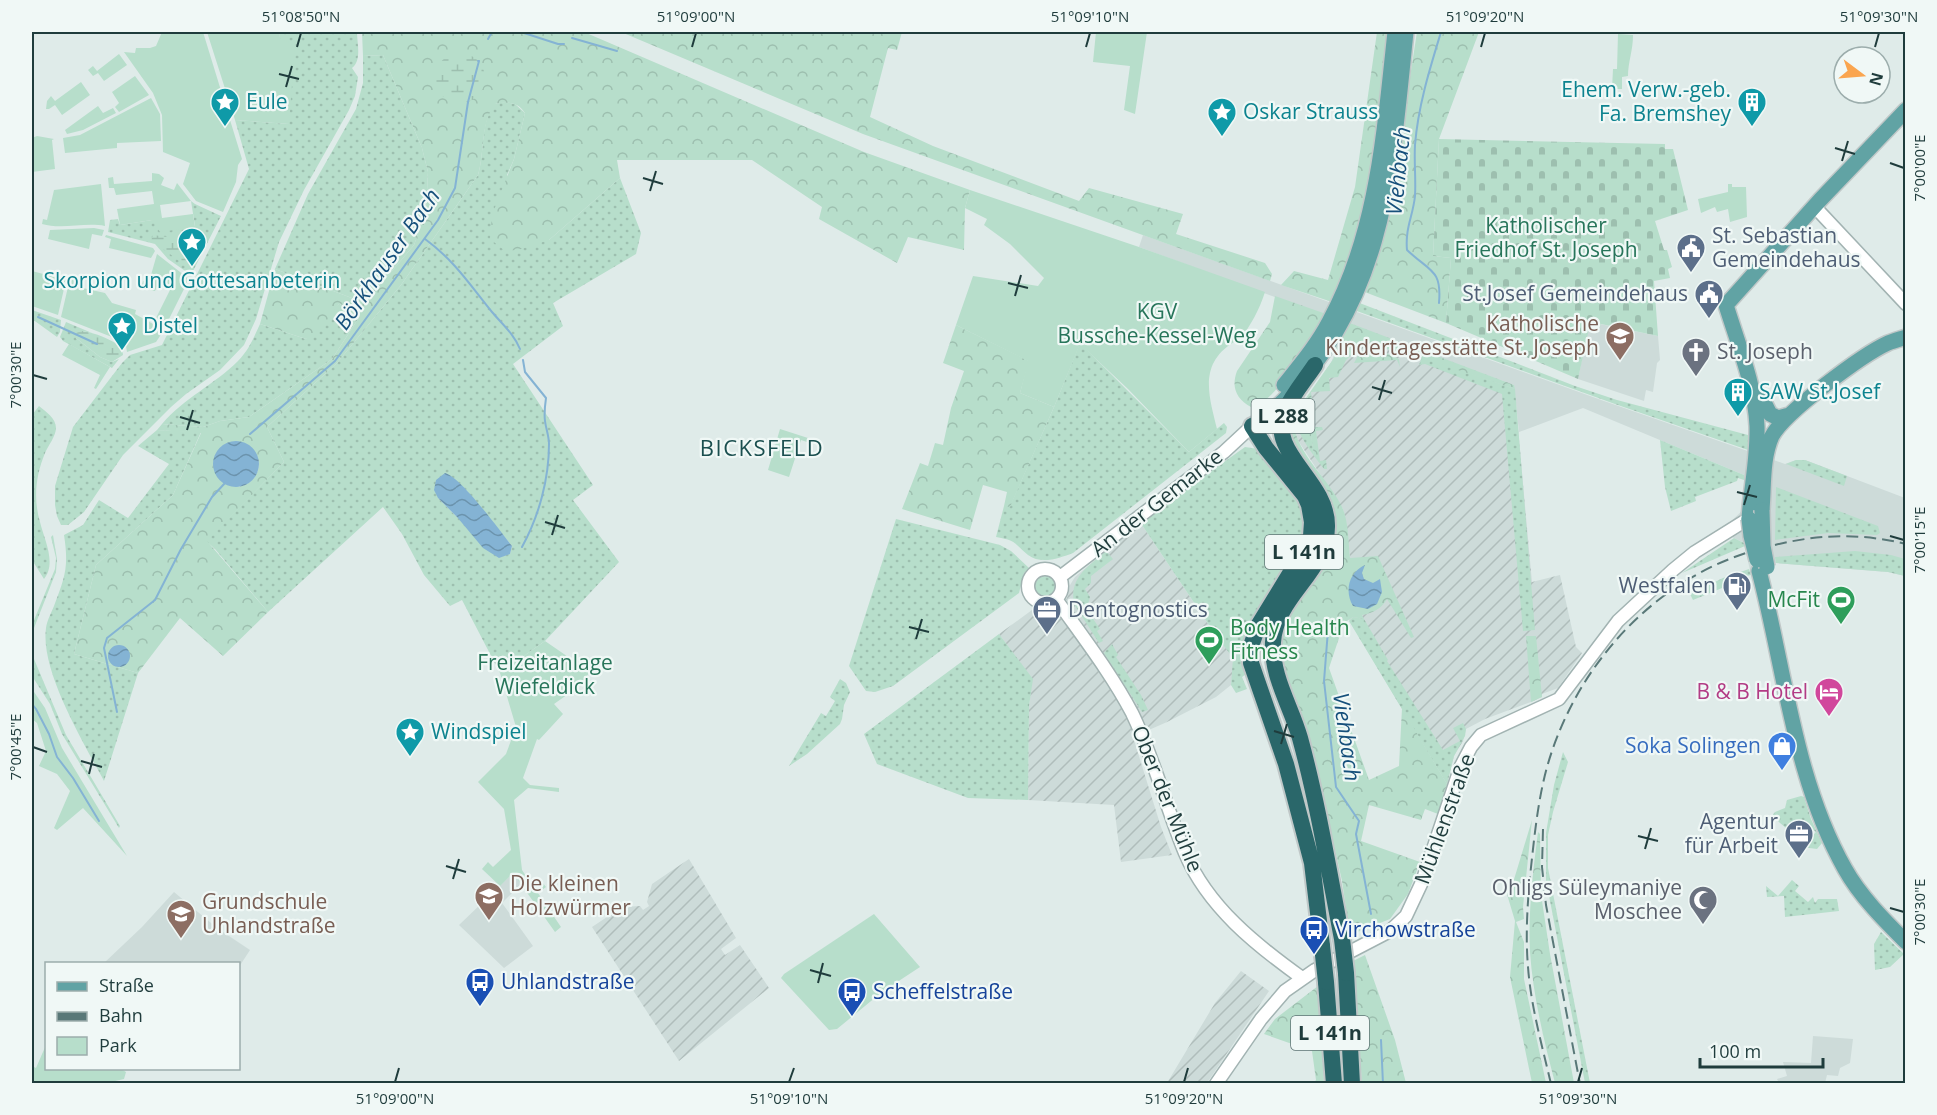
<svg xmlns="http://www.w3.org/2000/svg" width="1937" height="1115" font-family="'Open Sans',sans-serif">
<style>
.built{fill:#cddbd9}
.industrial{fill:url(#industrial-furrows)}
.grass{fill:url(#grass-dots);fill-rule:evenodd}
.forest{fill:url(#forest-crowns);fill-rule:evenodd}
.wetland{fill:url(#wetland-marsh)}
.cemetery{fill:url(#cemetery-stones)}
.green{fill:#b7decb}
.water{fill:url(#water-waves)}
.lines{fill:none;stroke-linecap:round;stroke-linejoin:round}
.stream{stroke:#84b3d4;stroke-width:2}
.minor-casing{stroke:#a2b3b2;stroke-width:15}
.major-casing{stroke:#c0c8c8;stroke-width:18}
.highway-casing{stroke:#c0c8c8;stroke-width:20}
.minor{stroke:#fff;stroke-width:12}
.major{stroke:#61a3a4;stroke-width:15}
.highway{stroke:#2a676a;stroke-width:16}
.rail{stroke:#597878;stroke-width:2;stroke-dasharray:12 6;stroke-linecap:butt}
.major-bridge-casing{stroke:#c0c8c8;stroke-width:18;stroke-linecap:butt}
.highway-bridge-casing{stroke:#c0c8c8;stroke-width:20;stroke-linecap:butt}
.major-bridge{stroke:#61a3a4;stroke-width:15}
.highway-bridge{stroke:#2a676a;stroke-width:16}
.ticks{fill:none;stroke:#1f3c3c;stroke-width:2}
.labels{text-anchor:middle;stroke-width:4.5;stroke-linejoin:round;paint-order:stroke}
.shield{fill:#f0f8f6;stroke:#5e7474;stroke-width:1.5}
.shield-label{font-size:20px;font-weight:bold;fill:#1f3c3c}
.culture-label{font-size:21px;fill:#0d838f;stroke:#f0f8f6;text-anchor:start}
.park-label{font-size:21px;fill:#27755a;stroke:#f0f8f6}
.service-label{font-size:21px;fill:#4e5e75;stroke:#f0f8f6;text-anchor:end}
.education-label{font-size:21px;fill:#785e54;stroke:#f0f8f6;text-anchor:start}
.worship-label{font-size:21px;fill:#5b616d;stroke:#f0f8f6;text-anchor:start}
.street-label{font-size:21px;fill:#1f3c3c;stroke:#f0f8f6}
.leisure-label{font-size:21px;fill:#27864d;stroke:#f0f8f6;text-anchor:end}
.hotel-label{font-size:21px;fill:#b23c85;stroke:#f0f8f6;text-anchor:end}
.shop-label{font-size:21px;fill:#366cbe;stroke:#f0f8f6;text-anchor:end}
.transit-label{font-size:21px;fill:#164399;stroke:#f0f8f6;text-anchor:start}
.water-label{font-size:22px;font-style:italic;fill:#16507b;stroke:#f0f8f6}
.neighbourhood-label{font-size:22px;letter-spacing:1.5px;fill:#1a4f4f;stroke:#f0f8f6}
.neatline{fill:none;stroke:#1f3c3c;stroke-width:2}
.ticks-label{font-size:15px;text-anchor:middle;fill:#1f3c3c}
</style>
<defs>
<pattern id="industrial-furrows" width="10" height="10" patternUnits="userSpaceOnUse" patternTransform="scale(1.5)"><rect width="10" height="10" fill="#cddbd9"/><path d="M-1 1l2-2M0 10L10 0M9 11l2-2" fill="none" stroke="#b0bdbb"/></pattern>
<pattern id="grass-dots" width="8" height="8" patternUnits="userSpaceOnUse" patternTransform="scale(1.5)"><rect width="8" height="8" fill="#b7decb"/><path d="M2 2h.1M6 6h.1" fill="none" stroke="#9dbfaf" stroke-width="1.8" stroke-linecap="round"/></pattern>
<pattern id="forest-crowns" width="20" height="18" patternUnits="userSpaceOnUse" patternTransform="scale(1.5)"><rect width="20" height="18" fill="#b7decb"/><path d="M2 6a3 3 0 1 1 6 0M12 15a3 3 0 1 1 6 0" fill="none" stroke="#9dbfaf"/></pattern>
<pattern id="wetland-marsh" width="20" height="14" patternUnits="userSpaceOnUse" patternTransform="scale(1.5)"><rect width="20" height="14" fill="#b7decb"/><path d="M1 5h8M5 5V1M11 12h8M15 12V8" fill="none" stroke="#9dbfaf"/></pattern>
<pattern id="cemetery-stones" width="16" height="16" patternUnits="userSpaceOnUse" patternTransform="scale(1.5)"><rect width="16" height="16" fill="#b7decb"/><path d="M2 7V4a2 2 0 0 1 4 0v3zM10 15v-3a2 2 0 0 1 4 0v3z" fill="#9dbfaf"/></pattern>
<pattern id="water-waves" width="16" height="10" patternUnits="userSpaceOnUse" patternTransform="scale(1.5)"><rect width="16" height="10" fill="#84b3d4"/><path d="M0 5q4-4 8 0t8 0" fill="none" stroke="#6b93ad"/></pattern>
</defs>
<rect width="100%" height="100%" fill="#dfebe9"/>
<path class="built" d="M 1143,235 L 1604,401 L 1785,464 L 1796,460 L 1805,460 L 1905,498 L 1905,576 L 1888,572 L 1776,563 L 1751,575 L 1744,543 L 1732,537 L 1727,525 L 1743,510 L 1747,482 L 1744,480 L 1744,475 L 1583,408 L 1519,432 L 1514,385 L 1139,247 Z
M 1589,324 L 1600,327 L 1600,324 L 1658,336 L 1660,360 L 1657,363 L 1653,392 L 1646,390 L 1644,401 L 1578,379 Z
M 513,873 L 521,884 L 502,903 L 533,946 L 504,968 L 459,925 Z
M 174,892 L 217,928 L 250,950 L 239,967 L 238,964 L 104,963 L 142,927 Z
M 1813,1036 L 1853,1039 L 1850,1063 L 1840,1068 L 1838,1076 L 1827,1075 L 1825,1083 L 1779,1083 L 1777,1079 L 1787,1076 L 1783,1062 L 1811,1063 Z"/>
<path class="industrial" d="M 1347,322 L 1514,385 L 1532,582 L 1560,575 L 1576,647 L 1582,653 L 1558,688 L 1542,694 L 1542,697 L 1531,702 L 1485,719 L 1466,729 L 1463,741 L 1454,756 L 1447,784 L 1339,603 L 1350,558 L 1343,509 L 1295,436 L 1292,422 L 1293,410 L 1300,394 L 1306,398 L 1331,363 Z
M 1140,522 L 1215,634 L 1231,654 L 1234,662 L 1231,685 L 1216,697 L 1167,722 L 1133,737 L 1161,827 L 1172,855 L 1121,862 L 1114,805 L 1028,800 L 1029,706 L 1032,679 L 999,634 L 1032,610 L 1046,612 L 1059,608 L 1067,598 L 1070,585 L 1075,577 Z
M 689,859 L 736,938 L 721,949 L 725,955 L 740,945 L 769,988 L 679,1061 L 592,927 L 622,907 L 640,906 L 643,910 L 649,906 L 647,902 L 652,884 Z
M 1241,971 L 1269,991 L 1207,1083 L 1167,1083 L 1215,1003 Z"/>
<path class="grass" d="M 279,32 L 357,32 C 357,43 362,60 352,68 L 358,77 L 355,96 L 349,110 L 304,190 L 279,242 L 256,319 L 244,345 L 220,370 L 186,394 L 171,407 L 123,455 L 84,512 L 68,525 L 61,525 L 57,516 L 55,505 L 55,486 L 73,427 L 122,363 L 130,355 L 162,345 L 249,169 L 235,120 L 289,124 Z
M 383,55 L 422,148 L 428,172 L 426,212 L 414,245 L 365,303 L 275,269 L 308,194 L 356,109 L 363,83 L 363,56 Z
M 506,102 L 515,104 L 525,113 L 514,159 L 507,175 L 549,240 L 620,178 L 641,233 L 636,254 L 553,303 L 563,326 L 513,364 L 593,485 L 573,500 L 619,562 L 545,641 L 500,673 L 462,600 L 450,606 L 424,575 L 402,534 L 383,507 L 268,612 L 215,549 L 206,541 L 284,462 L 267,427 L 337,363 L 401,285 L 478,175 C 485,152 480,124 494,104 ZM 466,490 L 512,546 L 510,554 L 457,517 L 438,498 Z
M 191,201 L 195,204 L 221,216 L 191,275 L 168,259 L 155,244 L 108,232 L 110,220 L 118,219 L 120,225 L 152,220 L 195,226 Z
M 1357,302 L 1575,386 L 1617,400 L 1748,435 L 1749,437 L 1748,450 L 1615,404 L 1354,310 Z
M 339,304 L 358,309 L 360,316 L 332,359 L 249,417 L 220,421 L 203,427 L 162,424 C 184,398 215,384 238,361 C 249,350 254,337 260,324 L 306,339 Z
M 32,310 L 61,320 L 60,332 L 57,337 L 32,319 Z
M 66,322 L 92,333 L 82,331 L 76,338 L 100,357 L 112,362 L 119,359 L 112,368 L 63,341 L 60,337 Z
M 1080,343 L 1189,452 L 1224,423 L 1227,427 L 1226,433 L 1073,553 C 1060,558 1041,565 1028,555 C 1012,542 1018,541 996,537 L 1004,506 L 1010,506 L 1054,407 Z
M 1422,357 L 1515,389 L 1535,630 L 1523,631 L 1502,394 L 1425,364 L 1419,365 Z
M 1306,398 L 1314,456 C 1299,434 1290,423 1306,398 Z
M 39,406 C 46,412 56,418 56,428 C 56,436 48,446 45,453 C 36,475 33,498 40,522 C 44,539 57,563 44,579 L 32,560 L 32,415 Z
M 157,430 L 201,432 L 173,495 L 96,565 L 74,654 L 138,673 L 104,781 C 84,743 40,671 46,628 C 47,621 51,613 54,606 C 65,577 69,567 64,535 L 83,525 L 99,500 L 128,518 L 169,464 L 138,446 Z
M 1660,440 L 1744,475 L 1744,480 L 1738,478 L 1737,481 L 1695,497 L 1696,501 L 1671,511 L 1665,487 Z
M 1245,447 L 1258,449 L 1298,491 L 1308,532 L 1252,628 L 1249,672 L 1242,677 L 1247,689 L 1236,693 L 1231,685 L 1233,658 L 1215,634 L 1140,522 Z
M 1796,460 L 1805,460 L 1847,476 L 1844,486 L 1786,464 Z
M 1776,487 L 1878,526 L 1880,533 L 1877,535 L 1828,533 L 1775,540 Z
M 896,519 L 1000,545 L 1011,551 L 1029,568 L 1024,573 L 1019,593 L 893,686 L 875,692 L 866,691 L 849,666 Z
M 53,535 L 57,559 L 56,572 L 34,628 L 32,645 L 34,659 L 66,735 L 120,826 L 119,828 L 62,734 L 50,704 L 32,676 L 32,625 L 55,569 L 56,558 L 51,537 Z
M 1734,538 L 1744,543 L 1745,546 L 1682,573 Z
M 1106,551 L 1113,559 L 1091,576 L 1091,583 L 1085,589 L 1090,597 L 1088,604 L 1085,607 L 1100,629 L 1097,631 L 1103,641 L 1099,643 L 1074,604 C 1069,577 1088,567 1106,551 Z
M 1855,551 L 1891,555 L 1905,559 L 1905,576 L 1888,572 L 1776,563 L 1775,557 Z
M 1749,569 L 1751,575 L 1738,578 L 1739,581 L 1693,600 L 1690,594 L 1723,578 Z
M1035 587a11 11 0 1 1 22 0a11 11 0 1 1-22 0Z
M 1353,617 L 1364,619 L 1388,660 L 1387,661 L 1443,750 L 1460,741 L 1453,728 L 1463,723 L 1466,729 L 1465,736 L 1454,756 L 1447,784 L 1349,621 Z
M 999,634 L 1033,679 L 1029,706 L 1028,800 L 968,798 L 877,764 L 864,734 Z
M 1112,644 L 1118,655 L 1116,657 L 1141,695 L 1148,710 L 1142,712 L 1104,653 Z
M 840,679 L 846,683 L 850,692 L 844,705 L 842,719 L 840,724 L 807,754 L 789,766 L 821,713 L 826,716 L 835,701 L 830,697 Z
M 1563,752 L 1568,762 L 1553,812 L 1548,835 L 1548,868 L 1590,1083 L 1585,1083 L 1546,880 L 1546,833 L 1554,785 Z
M 1801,796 L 1804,797 L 1811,819 L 1822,843 L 1817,849 L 1802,847 L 1816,832 L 1805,822 L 1793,834 L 1772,816 L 1775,812 L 1785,808 L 1787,800 Z
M 1792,880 L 1799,886 L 1795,891 L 1808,902 L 1813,897 L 1815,903 L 1818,899 L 1837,899 L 1839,911 L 1785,917 L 1784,896 L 1767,897 L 1766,886 L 1778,896 Z
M 1881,932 L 1904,954 L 1890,967 L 1875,970 L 1874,944 Z"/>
<path class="forest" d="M 362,32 L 584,32 L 864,152 L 970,190 L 965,208 L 964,250 L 908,237 L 897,263 L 819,219 L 822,207 L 752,160 L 617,160 L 620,178 L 549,240 L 518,250 L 504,250 L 490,239 L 492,215 L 514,159 L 525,113 C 517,101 507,102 495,104 C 480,124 485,152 478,175 L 401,285 L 337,363 L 267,427 L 284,462 L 207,541 L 268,612 L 223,656 L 180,618 L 138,673 L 74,654 L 96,565 L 173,495 L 201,433 L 157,430 L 162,424 L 203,427 L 220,421 L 249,417 L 332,359 L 360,316 L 358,309 L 339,304 L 317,334 L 306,339 L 260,324 L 275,269 L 365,303 L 414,245 L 426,211 L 428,172 L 422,148 L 383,55 L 363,56 ZM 244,443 C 266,455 263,480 239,487 L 214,458 L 222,446 Z
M 621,32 L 902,32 L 897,50 L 888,48 L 870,117 L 933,146 L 1079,201 L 1089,188 L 1183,214 L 1176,234 L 1265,263 L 1272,274 L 1270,281 L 863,134 Z
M 1377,32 L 1387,32 L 1380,111 L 1363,225 L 1335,303 L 1281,285 L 1294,271 L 1328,280 L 1355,187 Z
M 1417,32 L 1479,32 L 1439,139 L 1433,256 L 1451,258 L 1446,323 L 1362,291 L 1393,187 Z
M 1275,296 L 1329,315 C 1316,334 1273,407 1251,407 C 1236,399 1231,387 1237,371 L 1270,322 Z
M 1347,322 L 1514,385 L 1515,389 L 1422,358 L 1421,360 L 1373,344 L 1361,345 L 1346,360 L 1338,377 L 1329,378 L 1330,391 L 1311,392 L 1315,427 L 1322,427 L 1323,430 L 1316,431 L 1320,461 L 1326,460 L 1327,469 L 1324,469 L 1314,456 L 1306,398 L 1334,358 L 1337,339 Z
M 956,325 L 1029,361 L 1020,393 L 1054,407 L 1010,507 L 1004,506 L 1007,492 L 983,485 L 970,530 L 902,509 L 920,463 L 928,466 L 935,443 L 943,445 L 951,408 L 964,371 L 943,363 Z
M 1368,350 L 1384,352 L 1399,359 L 1400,367 L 1397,360 L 1354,363 L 1360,352 Z
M 1293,410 C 1289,447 1324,473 1340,503 C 1349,518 1348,541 1350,558 L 1378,556 L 1414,637 L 1411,638 L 1387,599 C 1381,609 1373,613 1362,615 L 1364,619 L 1353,617 L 1344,623 L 1329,668 L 1369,780 L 1399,766 L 1402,708 L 1447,784 L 1438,814 L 1425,809 L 1421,820 L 1369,805 L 1361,841 L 1420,862 L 1408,894 L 1390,919 L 1350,935 L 1342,881 L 1322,791 L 1282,675 L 1280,628 L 1321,567 L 1286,437 Z
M 1526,636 L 1536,636 L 1542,697 L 1531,702 Z
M 1532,820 L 1523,907 L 1524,919 L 1516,922 L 1524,942 L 1524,979 L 1546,1083 L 1532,1083 L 1510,977 L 1515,921 L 1506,891 L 1512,886 Z
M 1538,832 L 1540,834 L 1541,894 L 1550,954 L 1574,1083 L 1555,1083 C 1544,1041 1533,996 1530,952 C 1528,912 1533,871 1538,832 Z
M 1365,955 L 1395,1040 L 1406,1083 L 1362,1083 L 1353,961 Z
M 1318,986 L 1324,1083 L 1314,1083 L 1316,1080 L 1312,1051 L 1264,1034 L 1275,1019 Z"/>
<path class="wetland" d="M435 78a25 25 0 1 1 50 0a25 25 0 1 1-50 0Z
M 192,232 C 208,240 198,257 189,266 L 186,266 L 151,240 L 153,235 L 167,237 Z
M 82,331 C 96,333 110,339 122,347 L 123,355 L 112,362 L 100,357 L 76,338 L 76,333 Z"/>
<path class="cemetery" d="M 1439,139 L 1665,144 L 1665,149 L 1673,149 L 1688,210 L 1655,221 L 1664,250 L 1667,250 L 1672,267 L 1668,269 L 1670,278 L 1654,281 L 1658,336 L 1601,324 L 1600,327 L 1590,324 L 1578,379 L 1446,323 L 1451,258 L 1433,256 Z"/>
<path class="green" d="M 162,32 L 172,34 L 174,32 L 203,32 L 242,159 L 238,165 L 236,182 L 223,212 L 196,201 L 183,184 L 190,163 L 163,152 L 162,115 L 153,93 L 124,52 L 135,53 L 136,48 L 150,48 L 156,46 Z
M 207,32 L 279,32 L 280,38 L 295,45 L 289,124 L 235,120 Z
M 1096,32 L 1147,32 L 1135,114 L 1124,110 L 1130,66 L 1093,62 Z
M 1618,34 L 1633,35 C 1633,51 1628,62 1628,76 L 1622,77 L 1622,89 L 1612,89 L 1613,69 L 1617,69 Z
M 119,54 L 127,65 L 104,81 L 98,73 L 93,76 L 88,70 L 93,66 L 97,71 Z
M 135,76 L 149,95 L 119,112 L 115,107 L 119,103 L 112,92 Z
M 81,82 L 90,95 L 62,115 L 55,105 L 49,109 L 46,109 L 47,101 L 51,96 L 55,101 Z
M 151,98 L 160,114 L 161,141 L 117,143 L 117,148 L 65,153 L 63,138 L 80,135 Z
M 98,106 L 103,113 L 113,108 L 116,113 L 83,130 L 67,134 L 65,130 Z
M 37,136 L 54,139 L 52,140 L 55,169 L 32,172 L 32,138 Z
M 152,173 L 159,174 L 164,178 L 161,185 L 174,190 L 177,183 L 191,201 L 160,205 L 162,218 L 193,214 L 195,227 L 160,232 L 152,220 L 120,225 L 117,209 L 154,204 L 152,191 L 116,195 L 114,188 L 109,188 L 108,178 L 113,177 L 114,184 L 152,181 Z
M 101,184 L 105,226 C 84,222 62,230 42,224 L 43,219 L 47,220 L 54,190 Z
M 1728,184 L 1732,184 L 1732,187 L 1746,187 L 1747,217 L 1730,222 L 1728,209 L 1717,212 L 1715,207 L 1701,213 L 1698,199 L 1728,192 Z
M 970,190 L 1139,247 L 1265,292 C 1259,311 1251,324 1240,340 L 1235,340 L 1234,342 C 1198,364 1209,396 1217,429 L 1189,452 L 1128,389 L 1080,344 L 1054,407 L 1020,393 L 1028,361 L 956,325 L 973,276 L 1038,286 L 1044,278 L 1010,244 L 984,225 L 987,219 L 965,208 Z
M 94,228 L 104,230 L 102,236 L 92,234 L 89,249 L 48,239 L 50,230 Z
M 106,235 L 153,248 L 155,251 L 151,258 L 109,248 L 111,239 L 105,237 Z
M 157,254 L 189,279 L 165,327 L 151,320 L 155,320 L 172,286 L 160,280 L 155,291 L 141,288 L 143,281 L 149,282 Z
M 32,271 L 66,280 L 58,315 L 32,306 Z
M 71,274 L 76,279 L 74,286 L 105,293 L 112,303 L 136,310 L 135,314 L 164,330 L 156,342 L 127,352 L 126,346 L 117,339 L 61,317 Z
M 69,344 L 110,367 L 96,389 L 94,388 L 100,375 L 62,355 Z
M 780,429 L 808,438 L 807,442 L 801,440 L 789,477 L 768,470 Z
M 545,641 L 590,672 L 573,694 L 571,692 L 554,704 L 563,714 L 539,740 L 537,739 L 523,778 L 530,785 L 559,788 L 559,792 L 528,788 L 514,800 L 522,870 L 534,888 L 542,882 L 546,887 L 538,893 L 561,927 L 555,932 L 513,873 L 500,886 L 482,869 L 488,862 L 493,867 L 511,850 L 504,809 L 478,782 L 506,754 L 516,727 L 500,673 Z
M 32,689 L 45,708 L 62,748 L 127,856 L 83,808 L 57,830 L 54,828 L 70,791 L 57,774 L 39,766 L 46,751 L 37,723 L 32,719 Z
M 874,914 L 920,967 L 882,992 L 837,1029 L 829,1030 L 781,978 L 784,974 Z
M 46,1045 L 46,1068 L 121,1069 L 126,1072 L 124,1079 L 102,1084 L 32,1083 L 32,1066 L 36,1068 Z"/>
<path class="water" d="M213 464a23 23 0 1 1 46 0a23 23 0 1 1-46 0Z
M 445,473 C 461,477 500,531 512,546 L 510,554 L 499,558 L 483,548 L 457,517 L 438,498 L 434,490 L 436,480 Z
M 1365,565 L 1362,573 L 1364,579 L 1373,583 L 1380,579 L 1382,592 L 1377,604 L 1368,609 L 1353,606 C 1344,591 1349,572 1365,565 Z
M108 656a11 11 0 1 1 22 0a11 11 0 1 1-22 0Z"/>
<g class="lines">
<path class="stream" d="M 521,32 L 558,44 L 564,44
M 572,38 L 617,51
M 488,39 L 492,32
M 425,239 C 455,261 470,285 492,312 C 503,325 514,334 520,349
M 1439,303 C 1442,269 1430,272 1407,250 C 1405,228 1413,216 1415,196 C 1416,179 1414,162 1415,145 C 1418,106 1430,68 1441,32
M 38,317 L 97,344
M 250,434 L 335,361 L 438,220 L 455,188 L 468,102 L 479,61 L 478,61
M 522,547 C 539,516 549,479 549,444 C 549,436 546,429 545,421 C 544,414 545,405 546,398 L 525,372 L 523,360
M 1328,630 L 1324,681 L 1336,787 L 1359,821 L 1356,834 L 1371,914
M 32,704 L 36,709 L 49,734 L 57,757 L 73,778 L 99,821
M 117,712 L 104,648 L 107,638 L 155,600 L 181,549 L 212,497 L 225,483
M 1381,1040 L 1383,1084"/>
<g class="minor-casing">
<path id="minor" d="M 1814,206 L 1906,304
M1028 586a17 17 0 1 1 34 0a17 17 0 1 1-34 0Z
M 1060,577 L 1224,452 L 1252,426
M 1056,599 C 1082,636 1111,673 1132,713 C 1154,758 1166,807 1185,853 C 1208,907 1256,945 1302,978
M 1216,1084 L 1261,1019 L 1285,991 L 1315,970 L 1390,931 L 1406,916 L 1422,882 L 1461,766 L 1471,747 L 1481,735 L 1559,699 L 1618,621 L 1673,570 L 1695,552 L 1756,514"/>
</g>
<g class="major-casing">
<path id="major" d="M 1284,385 C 1300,365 1317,345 1329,322 C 1378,232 1384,131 1395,32
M 1751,389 L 1762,398 L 1770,414 L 1778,418 L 1789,415
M 1252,426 C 1263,417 1275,409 1284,400 C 1386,296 1392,167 1406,32
M 1762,510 C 1764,487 1762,458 1772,436 C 1785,412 1862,355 1888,343 C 1893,341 1900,339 1906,337
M 1749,519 C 1751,488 1758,457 1757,426 C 1755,385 1738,344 1726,305 L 1820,200 L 1906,110
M 1759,571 C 1785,669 1794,779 1845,869 C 1860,896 1884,920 1906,942"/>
</g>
<g class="highway-casing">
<path id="highway" d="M 1315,365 C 1305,380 1292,395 1285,411 C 1266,452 1327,480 1327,525 C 1328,572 1276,595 1273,642 C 1271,676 1291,706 1300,738 C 1318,804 1329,872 1342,939
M 1252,426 L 1266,448 L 1305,496 L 1309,505 L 1312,522 L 1311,536 L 1305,549 L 1258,626 L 1251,646 L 1251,663 L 1286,764 L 1312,863 L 1322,946
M 1346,973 L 1352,1084
M 1326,982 L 1334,1084"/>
</g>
<use href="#minor" class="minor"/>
<use href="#major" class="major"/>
<use href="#highway" class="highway"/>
<path class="rail" d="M 1775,545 C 1819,534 1861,533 1906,544
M 1543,829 L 1542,867 L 1546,905 L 1580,1084
M 1551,1084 C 1542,1045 1531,1007 1528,967 C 1525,931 1528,894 1532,858 C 1536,822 1540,786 1552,751 C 1583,660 1654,583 1746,553"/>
<g class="major-bridge-casing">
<path id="major-bridge" d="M 1762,510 L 1763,546 L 1767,567
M 1749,519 L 1751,536 L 1757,560"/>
</g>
<g class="highway-bridge-casing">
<path id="highway-bridge" d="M 1342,939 L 1346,973
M 1322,946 L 1326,982"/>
</g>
<use href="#major-bridge" class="major-bridge"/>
<use href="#highway-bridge" class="highway-bridge"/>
</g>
<path class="ticks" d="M 297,47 L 301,33M 692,47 L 696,33M 1086,47 L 1090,33M 1481,47 L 1485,33M 1875,47 L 1879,33M 279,74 L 299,79M 286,87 L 292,66M 1835,148 L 1855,154M 1842,161 L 1848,141M 1890,163 L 1904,168M 643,178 L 663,184M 650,191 L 656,171M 1008,283 L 1028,288M 1015,296 L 1021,275M 33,375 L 47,379M 1372,387 L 1392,393M 1379,400 L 1385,380M 180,417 L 200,423M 187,430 L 193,410M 1737,492 L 1757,497M 1744,505 L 1750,485M 545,522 L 565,528M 552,535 L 558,515M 1890,536 L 1904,540M 909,627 L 929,632M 916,639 L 922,619M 1274,731 L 1294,737M 1281,744 L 1287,724M 33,747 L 47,752M 81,761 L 102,767M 89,774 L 94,754M 1638,836 L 1658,841M 1645,849 L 1651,828M 446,866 L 466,872M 453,879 L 459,859M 1890,908 L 1904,912M 810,970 L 831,976M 818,983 L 823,963M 395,1082 L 399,1068M 789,1082 L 794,1068M 1184,1082 L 1188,1068M 1578,1082 L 1582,1068"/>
<defs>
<g id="sight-pin" transform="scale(1.5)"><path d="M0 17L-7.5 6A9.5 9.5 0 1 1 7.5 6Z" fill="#0f9aa8" stroke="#f0f8f6"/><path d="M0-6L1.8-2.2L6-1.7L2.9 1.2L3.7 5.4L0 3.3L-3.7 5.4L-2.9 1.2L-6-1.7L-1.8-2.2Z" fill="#fff"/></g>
<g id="building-pin" transform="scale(1.5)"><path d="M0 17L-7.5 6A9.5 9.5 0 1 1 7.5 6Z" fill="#0f9aa8" stroke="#f0f8f6"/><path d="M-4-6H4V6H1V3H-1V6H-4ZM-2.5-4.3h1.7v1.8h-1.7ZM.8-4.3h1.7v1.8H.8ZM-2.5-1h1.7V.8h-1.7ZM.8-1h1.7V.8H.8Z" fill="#fff"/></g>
<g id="civic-pin" transform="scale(1.5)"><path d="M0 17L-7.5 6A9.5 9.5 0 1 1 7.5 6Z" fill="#5c6f8a" stroke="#f0f8f6"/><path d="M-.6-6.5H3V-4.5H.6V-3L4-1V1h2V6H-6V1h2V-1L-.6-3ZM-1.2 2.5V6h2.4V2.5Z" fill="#fff"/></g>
<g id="school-pin" transform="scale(1.5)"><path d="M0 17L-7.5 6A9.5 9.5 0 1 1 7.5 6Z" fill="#8d6e63" stroke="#f0f8f6"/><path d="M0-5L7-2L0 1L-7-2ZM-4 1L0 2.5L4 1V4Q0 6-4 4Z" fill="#fff"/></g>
<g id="church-pin" transform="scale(1.5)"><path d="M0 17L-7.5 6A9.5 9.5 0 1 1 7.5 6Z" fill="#6b7280" stroke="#f0f8f6"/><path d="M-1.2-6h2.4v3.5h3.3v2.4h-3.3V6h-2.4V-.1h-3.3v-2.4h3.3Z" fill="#fff"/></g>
<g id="fuel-pin" transform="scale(1.5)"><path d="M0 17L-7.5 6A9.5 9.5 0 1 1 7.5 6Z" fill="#5c6f8a" stroke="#f0f8f6"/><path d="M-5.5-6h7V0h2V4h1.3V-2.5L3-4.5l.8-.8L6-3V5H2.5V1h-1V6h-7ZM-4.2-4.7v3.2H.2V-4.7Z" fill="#fff"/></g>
<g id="stadium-pin" transform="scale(1.5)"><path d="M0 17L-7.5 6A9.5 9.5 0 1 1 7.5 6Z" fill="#2e9e5b" stroke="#f0f8f6"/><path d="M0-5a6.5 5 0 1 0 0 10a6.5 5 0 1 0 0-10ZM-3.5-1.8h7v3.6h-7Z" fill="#fff"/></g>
<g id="office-pin" transform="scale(1.5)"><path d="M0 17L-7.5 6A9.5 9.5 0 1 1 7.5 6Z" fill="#5c6f8a" stroke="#f0f8f6"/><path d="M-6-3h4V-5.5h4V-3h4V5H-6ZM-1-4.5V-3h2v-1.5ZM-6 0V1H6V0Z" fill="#fff"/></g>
<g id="hotel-pin" transform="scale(1.5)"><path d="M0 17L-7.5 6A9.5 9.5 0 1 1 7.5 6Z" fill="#d1479c" stroke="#f0f8f6"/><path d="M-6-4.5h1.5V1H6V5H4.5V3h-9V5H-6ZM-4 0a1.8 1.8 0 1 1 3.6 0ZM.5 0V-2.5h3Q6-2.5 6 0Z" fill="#fff"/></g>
<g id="shop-pin" transform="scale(1.5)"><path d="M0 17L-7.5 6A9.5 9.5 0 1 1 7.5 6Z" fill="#3f7fe0" stroke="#f0f8f6"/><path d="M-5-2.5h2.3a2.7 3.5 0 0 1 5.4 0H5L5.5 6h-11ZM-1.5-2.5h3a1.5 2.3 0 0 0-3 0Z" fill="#fff"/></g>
<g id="mosque-pin" transform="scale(1.5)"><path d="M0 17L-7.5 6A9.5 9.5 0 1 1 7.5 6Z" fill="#6b7280" stroke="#f0f8f6"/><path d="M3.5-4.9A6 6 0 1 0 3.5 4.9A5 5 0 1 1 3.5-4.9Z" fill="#fff"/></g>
<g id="bus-pin" transform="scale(1.5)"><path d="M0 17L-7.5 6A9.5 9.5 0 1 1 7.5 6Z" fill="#1a4fb4" stroke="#f0f8f6"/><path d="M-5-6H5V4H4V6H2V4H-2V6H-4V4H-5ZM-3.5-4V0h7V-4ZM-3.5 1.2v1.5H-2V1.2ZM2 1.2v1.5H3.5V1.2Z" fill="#fff"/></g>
</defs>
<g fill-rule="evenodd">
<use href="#sight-pin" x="225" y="102"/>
<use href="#building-pin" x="1752" y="102"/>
<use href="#sight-pin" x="1222" y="112"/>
<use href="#sight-pin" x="192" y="242"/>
<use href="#civic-pin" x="1691" y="248"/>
<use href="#civic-pin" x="1709" y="294"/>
<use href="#sight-pin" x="122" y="326"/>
<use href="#school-pin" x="1620" y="336"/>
<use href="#church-pin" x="1696" y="352"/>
<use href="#building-pin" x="1738" y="392"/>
<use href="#fuel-pin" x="1737" y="586"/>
<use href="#stadium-pin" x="1841" y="600"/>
<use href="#office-pin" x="1047" y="610"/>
<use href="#stadium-pin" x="1209" y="640"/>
<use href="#hotel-pin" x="1829" y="692"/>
<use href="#sight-pin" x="410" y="732"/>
<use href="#shop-pin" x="1782" y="746"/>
<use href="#office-pin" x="1799" y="834"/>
<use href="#school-pin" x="489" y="896"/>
<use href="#mosque-pin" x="1703" y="900"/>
<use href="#school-pin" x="181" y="914"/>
<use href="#bus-pin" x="1314" y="930"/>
<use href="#bus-pin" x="480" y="982"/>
<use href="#bus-pin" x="852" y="992"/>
</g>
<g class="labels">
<g class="shield">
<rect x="1251.5" y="399" width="63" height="34" rx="4.5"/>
<rect x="1265" y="535" width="78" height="34" rx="4.5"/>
<rect x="1291" y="1016" width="78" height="34" rx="4.5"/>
</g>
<g class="shield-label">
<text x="1283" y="423">L 288</text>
<text x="1304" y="559">L 141n</text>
<text x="1330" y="1040">L 141n</text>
</g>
<g class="culture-label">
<text x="1731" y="97" text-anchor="end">Ehem. Verw.-geb.<tspan x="1731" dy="24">Fa. Bremshey</tspan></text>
<text x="246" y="109">Eule</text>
<text x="1243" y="119">Oskar Strauss</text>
<text x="192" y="288" text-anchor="middle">Skorpion und Gottesanbeterin</text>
<text x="143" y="333">Distel</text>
<text x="1759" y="399">SAW St.Josef</text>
<text x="431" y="739">Windspiel</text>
</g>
<g class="park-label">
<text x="1546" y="233">Katholischer<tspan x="1546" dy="24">Friedhof St. Joseph</tspan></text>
<text x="1157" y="319">KGV<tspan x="1157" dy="24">Bussche-Kessel-Weg</tspan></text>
<text x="545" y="670">Freizeitanlage<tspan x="545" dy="24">Wiefeldick</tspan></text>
</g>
<g class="service-label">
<text x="1712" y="243" text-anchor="start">St. Sebastian<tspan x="1712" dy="24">Gemeindehaus</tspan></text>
<text x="1688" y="301">St.Josef Gemeindehaus</text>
<text x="1716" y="593">Westfalen</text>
<text x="1068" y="617" text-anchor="start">Dentognostics</text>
<text x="1778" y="829">Agentur<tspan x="1778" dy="24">für Arbeit</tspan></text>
</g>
<g class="education-label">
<text x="1599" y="331" text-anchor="end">Katholische<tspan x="1599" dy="24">Kindertagesstätte St. Joseph</tspan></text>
<text x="510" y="891">Die kleinen<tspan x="510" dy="24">Holzwürmer</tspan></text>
<text x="202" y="909">Grundschule<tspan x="202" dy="24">Uhlandstraße</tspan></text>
</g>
<g class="worship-label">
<text x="1717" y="359">St. Joseph</text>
<text x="1682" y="895" text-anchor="end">Ohligs Süleymaniye<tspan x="1682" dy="24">Moschee</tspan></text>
</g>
<g class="street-label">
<text transform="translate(1157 503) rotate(-38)" y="7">An der Gemarke</text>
<text transform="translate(1167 799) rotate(68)" y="7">Ober der Mühle</text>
<text transform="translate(1445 819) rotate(-70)" y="7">Mühlenstraße</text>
</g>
<g class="leisure-label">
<text x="1820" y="607">McFit</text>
<text x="1230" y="635" text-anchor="start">Body Health<tspan x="1230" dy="24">Fitness</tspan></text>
</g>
<g class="hotel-label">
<text x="1808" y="699">B &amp; B Hotel</text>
</g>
<g class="shop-label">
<text x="1761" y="753">Soka Solingen</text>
</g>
<g class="transit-label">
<text x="1335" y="937">Virchowstraße</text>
<text x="501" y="989">Uhlandstraße</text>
<text x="873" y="999">Scheffelstraße</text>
</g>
<g class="water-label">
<text transform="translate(1398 171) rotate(-84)" y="8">Viehbach</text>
<text transform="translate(387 259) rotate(-55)" y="8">Börkhauser Bach</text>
<text transform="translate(1347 737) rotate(82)" y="8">Viehbach</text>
</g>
<g class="neighbourhood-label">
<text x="762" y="456">BICKSFELD</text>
</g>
</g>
<rect width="1937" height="1115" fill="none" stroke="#f0f8f6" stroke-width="66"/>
<rect x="45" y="962" width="195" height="108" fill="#f0f8f6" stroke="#9cadac" stroke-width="1.5"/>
<rect x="57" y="982" width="30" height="9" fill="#61a3a4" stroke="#9cadac" stroke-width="1.5"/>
<text x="99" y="992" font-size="18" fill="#1f3c3c">Straße</text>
<rect x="57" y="1012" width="30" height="9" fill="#597878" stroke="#9cadac" stroke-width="1.5"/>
<text x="99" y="1022" font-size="18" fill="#1f3c3c">Bahn</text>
<rect x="57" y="1037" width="30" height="18" fill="#b7decb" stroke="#9cadac" stroke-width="1.5"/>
<text x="99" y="1052" font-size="18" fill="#1f3c3c">Park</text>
<g transform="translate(1862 75) rotate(106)"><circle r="28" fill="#f0f8f6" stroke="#9cadac" stroke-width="1.5"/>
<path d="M0-4.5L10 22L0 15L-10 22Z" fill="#faa54f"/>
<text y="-9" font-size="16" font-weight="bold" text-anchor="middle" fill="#1f3c3c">N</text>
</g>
<path d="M1700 1058v9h123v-9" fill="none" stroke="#1f3c3c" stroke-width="3"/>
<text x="1709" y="1058" font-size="18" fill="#1f3c3c" stroke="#f0f8f6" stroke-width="4.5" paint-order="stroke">100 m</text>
<rect x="33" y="33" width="1871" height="1049" class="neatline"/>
<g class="ticks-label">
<text x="301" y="22">51°08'50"N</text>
<text x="696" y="22">51°09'00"N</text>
<text x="1090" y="22">51°09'10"N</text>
<text x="1485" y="22">51°09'20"N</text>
<text x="1879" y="22">51°09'30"N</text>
<text transform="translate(1920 168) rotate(-90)" y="5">7°00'00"E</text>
<text transform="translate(16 375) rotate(-90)" y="5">7°00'30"E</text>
<text transform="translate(1920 540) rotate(-90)" y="5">7°00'15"E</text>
<text transform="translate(16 747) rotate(-90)" y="5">7°00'45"E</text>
<text transform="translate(1920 912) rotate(-90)" y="5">7°00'30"E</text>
<text x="395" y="1104">51°09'00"N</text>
<text x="789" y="1104">51°09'10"N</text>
<text x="1184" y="1104">51°09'20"N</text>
<text x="1578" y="1104">51°09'30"N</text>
</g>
</svg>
